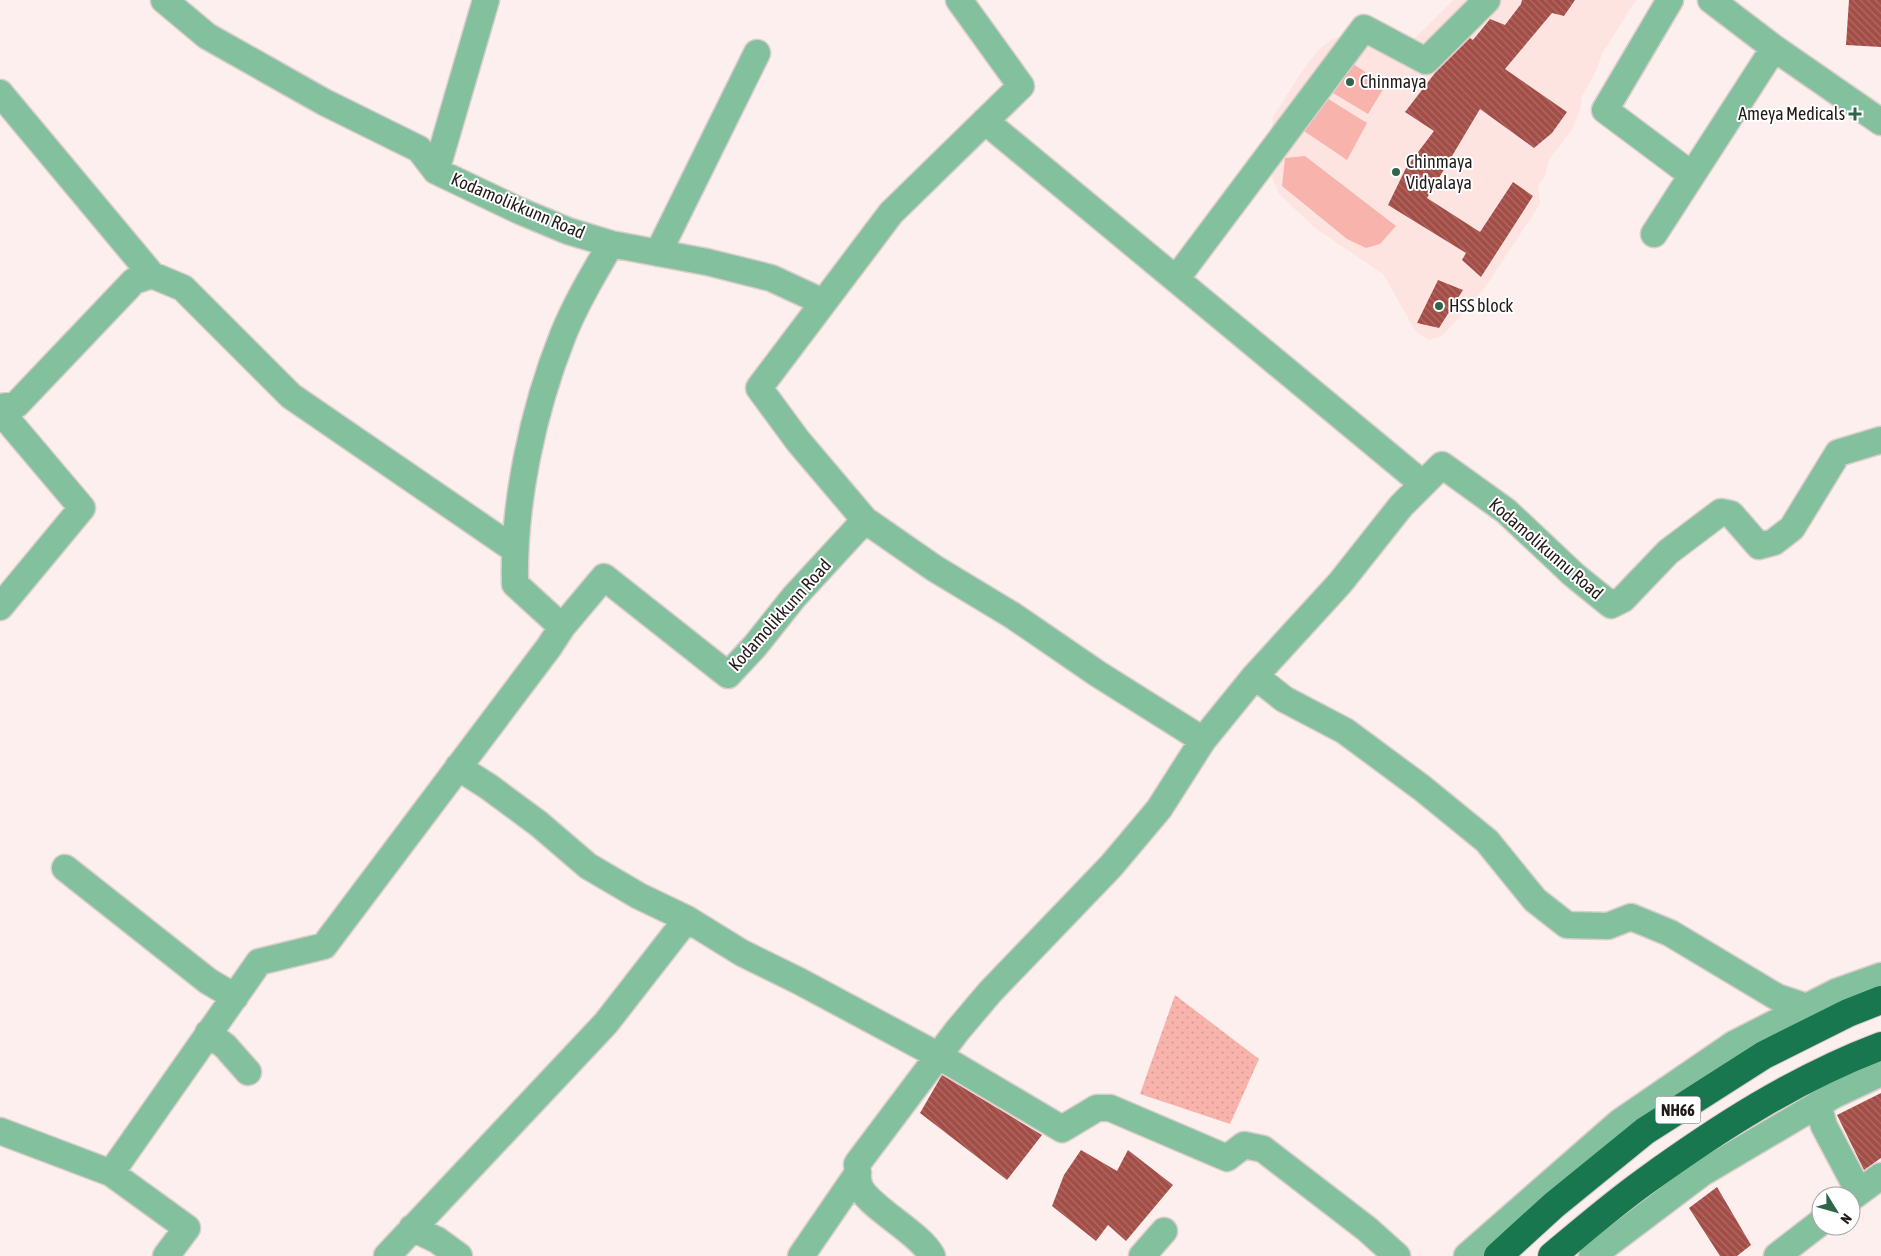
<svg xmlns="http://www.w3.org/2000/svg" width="1881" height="1256" font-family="'Asap Condensed',sans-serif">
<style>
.built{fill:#fde4e1}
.grass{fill:url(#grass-dots)}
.pitch{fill:#f8b4ac}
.building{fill:url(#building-back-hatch)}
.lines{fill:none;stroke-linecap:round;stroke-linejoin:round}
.minor-casing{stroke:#dacdcb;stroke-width:29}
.highway-casing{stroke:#dacdcb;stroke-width:30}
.minor{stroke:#83c09e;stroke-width:26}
.highway{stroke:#18774e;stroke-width:28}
.poi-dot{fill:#30654a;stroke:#fff;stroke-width:2}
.labels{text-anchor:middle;stroke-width:4;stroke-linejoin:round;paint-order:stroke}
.shield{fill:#fff;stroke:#645f5e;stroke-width:1}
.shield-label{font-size:16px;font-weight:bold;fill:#221a19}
.poi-label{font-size:18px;fill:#221a19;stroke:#fff;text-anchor:start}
.street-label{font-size:18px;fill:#221a19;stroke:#fff}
</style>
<defs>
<pattern id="grass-dots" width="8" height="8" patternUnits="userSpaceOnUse" patternTransform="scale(1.25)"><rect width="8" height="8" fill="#f8b4ac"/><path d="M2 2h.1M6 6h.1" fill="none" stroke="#d49a93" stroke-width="1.8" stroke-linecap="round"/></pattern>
<pattern id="building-back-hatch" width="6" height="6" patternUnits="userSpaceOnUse" patternTransform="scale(1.25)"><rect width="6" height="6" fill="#a44d46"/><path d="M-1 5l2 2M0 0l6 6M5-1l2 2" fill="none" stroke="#ac6e69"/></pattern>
</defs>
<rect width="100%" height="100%" fill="#fdefed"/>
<path class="built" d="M 1453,0 L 1636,0 L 1602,54 L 1596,71 L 1582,96 L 1580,111 L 1572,129 L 1549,160 L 1545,176 L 1538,186 L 1540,204 L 1486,286 L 1468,308 L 1442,336 L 1429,340 L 1416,332 L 1383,274 L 1315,228 L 1279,194 L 1272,177 L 1269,159 L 1271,139 L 1273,117 L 1300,74 L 1319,49 L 1331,40 L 1341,36 L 1396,47 L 1416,37 Z"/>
<path class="grass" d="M 1175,995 L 1259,1059 L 1230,1124 L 1140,1094 Z"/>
<path class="pitch" d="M 1335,51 L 1385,86 L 1368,114 L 1333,93 L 1315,79 Z
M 1309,87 L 1367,123 L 1347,160 L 1286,119 Z
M 1305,156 L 1396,226 L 1380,244 L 1366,248 L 1347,239 L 1282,186 L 1285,158 Z"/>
<path class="building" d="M 1522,0 L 1575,0 L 1564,16 L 1552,13 L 1505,69 L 1567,112 L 1552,133 L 1534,148 L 1480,109 L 1427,198 L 1480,232 L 1513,182 L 1533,196 L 1481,277 L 1462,260 L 1466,253 L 1388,205 L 1406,168 L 1434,131 L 1405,112 L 1435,73 L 1470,38 L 1473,40 L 1490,19 L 1505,25 L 1521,4 Z
M 1849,0 L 1881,0 L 1881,47 L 1846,45 Z
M 1438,280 L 1463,290 L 1439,328 L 1417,323 Z
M 942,1075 L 1042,1135 L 1007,1180 L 920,1113 Z
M 1881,1093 L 1881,1158 L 1864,1170 L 1837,1115 Z
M 1081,1150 L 1117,1171 L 1128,1150 L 1173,1185 L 1126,1241 L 1108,1225 L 1096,1241 L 1052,1206 L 1064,1175 Z
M 1717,1187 L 1751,1245 L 1737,1256 L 1720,1256 L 1689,1208 Z"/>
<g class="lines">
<g class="minor-casing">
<path id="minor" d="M 164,0 L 207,36 L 324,102 L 419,149 L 436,171 L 486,0
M 1670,0 L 1605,110 L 1692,175
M 1711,0 L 1774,48 L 1881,122
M 0,93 L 152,275
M 985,121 L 1423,484
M 436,171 L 520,211 L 568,231 L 611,244 C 594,273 576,303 563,335 C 533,410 513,503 515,584 L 562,627 L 604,577 L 728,675 L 755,646 L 794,597 L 865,520 L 934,568 L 1012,615 L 1098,674 L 1203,740 L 1255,676
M 1654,234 L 1774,48
M 611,244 L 707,262 L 771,278 L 823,302
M 658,253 L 757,53
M 1176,279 L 1364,28 L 1426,61 L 1487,0
M 0,407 L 16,405 L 134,281 L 152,275 L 183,288 L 291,396 L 514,549
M 0,411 L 82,508 L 0,607
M 865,520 L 798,441 L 759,388 L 891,213 L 1021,86 L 959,0
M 458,767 L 489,787 L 539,824 L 588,866 L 639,896 L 687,919 L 742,953 L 799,981 L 939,1056 L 1062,1129 L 1097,1108 L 1110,1108 L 1227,1158 L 1244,1145 L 1263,1149 L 1367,1229 L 1397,1256
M 65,868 L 208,981 L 235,997
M 1807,1007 L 1777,997 L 1670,933 L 1631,917 L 1608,926 L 1567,925 L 1535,900 L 1487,841 L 1422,788 L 1345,731 L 1284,699 L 1255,676 L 1340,583 L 1401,506 L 1442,465 L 1506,511 L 1574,575 L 1611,605 L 1623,599 L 1668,552 L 1721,512 L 1731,514 L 1759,546 L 1774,542 L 1792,528 L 1838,453 L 1881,440
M 208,1033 L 225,1046 L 248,1072
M 1818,1104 L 1824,1126 L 1859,1192
M 0,1131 L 111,1173
M 1851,1198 L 1881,1176
M 412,1228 L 437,1240 L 459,1256
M 166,1256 L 187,1228 L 111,1173 L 259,962 L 324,946 L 549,647 L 562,627
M 387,1256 L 606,1023 L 687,919
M 801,1256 L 858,1173
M 932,1256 C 920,1232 864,1205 859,1184 C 857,1178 858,1170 857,1164 L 957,1031 L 990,992 L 1111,866 L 1159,809 L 1203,740
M 1142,1256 L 1164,1231
M 1467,1256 L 1620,1122 L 1734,1044 L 1836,992 L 1881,976
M 1592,1256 L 1702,1173 L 1834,1095 L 1881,1073
M 1777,1256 L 1821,1222"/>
</g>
<g class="highway-casing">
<path id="highway" d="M 1498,1256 L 1554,1205 L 1645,1131 L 1764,1055 L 1848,1013 L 1881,1000
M 1552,1256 C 1582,1231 1612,1205 1644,1182 C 1717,1129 1796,1078 1881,1046"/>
</g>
<use href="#minor" class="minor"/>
<use href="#highway" class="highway"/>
</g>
<g class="poi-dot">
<circle cx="1350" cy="82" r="5"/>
<path d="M1852.5 106.5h5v5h5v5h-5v5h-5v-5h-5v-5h5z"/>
<circle cx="1396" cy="172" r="5"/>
<circle cx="1439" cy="306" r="5"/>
</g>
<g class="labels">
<rect class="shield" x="1655.5" y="1096.5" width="45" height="27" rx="4"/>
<g class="shield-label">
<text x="1678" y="1116">NH66</text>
</g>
<g class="poi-label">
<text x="1360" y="88">Chinmaya</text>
<text x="1845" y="120" text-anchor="end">Ameya Medicals</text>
<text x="1406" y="168">Chinmaya<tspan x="1406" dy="21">Vidyalaya</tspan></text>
<text x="1449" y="312">HSS block</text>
</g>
<g class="street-label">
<text transform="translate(518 206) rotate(23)" y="6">Kodamolikkunn Road</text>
<text transform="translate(1546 549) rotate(41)" y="6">Kodamolikunnu Road</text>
<text transform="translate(780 615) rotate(-48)" y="6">Kodamolikkunn Road</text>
</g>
</g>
<g transform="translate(1836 1211) rotate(127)"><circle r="24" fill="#ffffff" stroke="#a7a3a3"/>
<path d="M0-4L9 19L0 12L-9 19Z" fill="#30654a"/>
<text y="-8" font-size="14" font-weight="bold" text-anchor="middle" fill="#221a19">N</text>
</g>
</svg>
